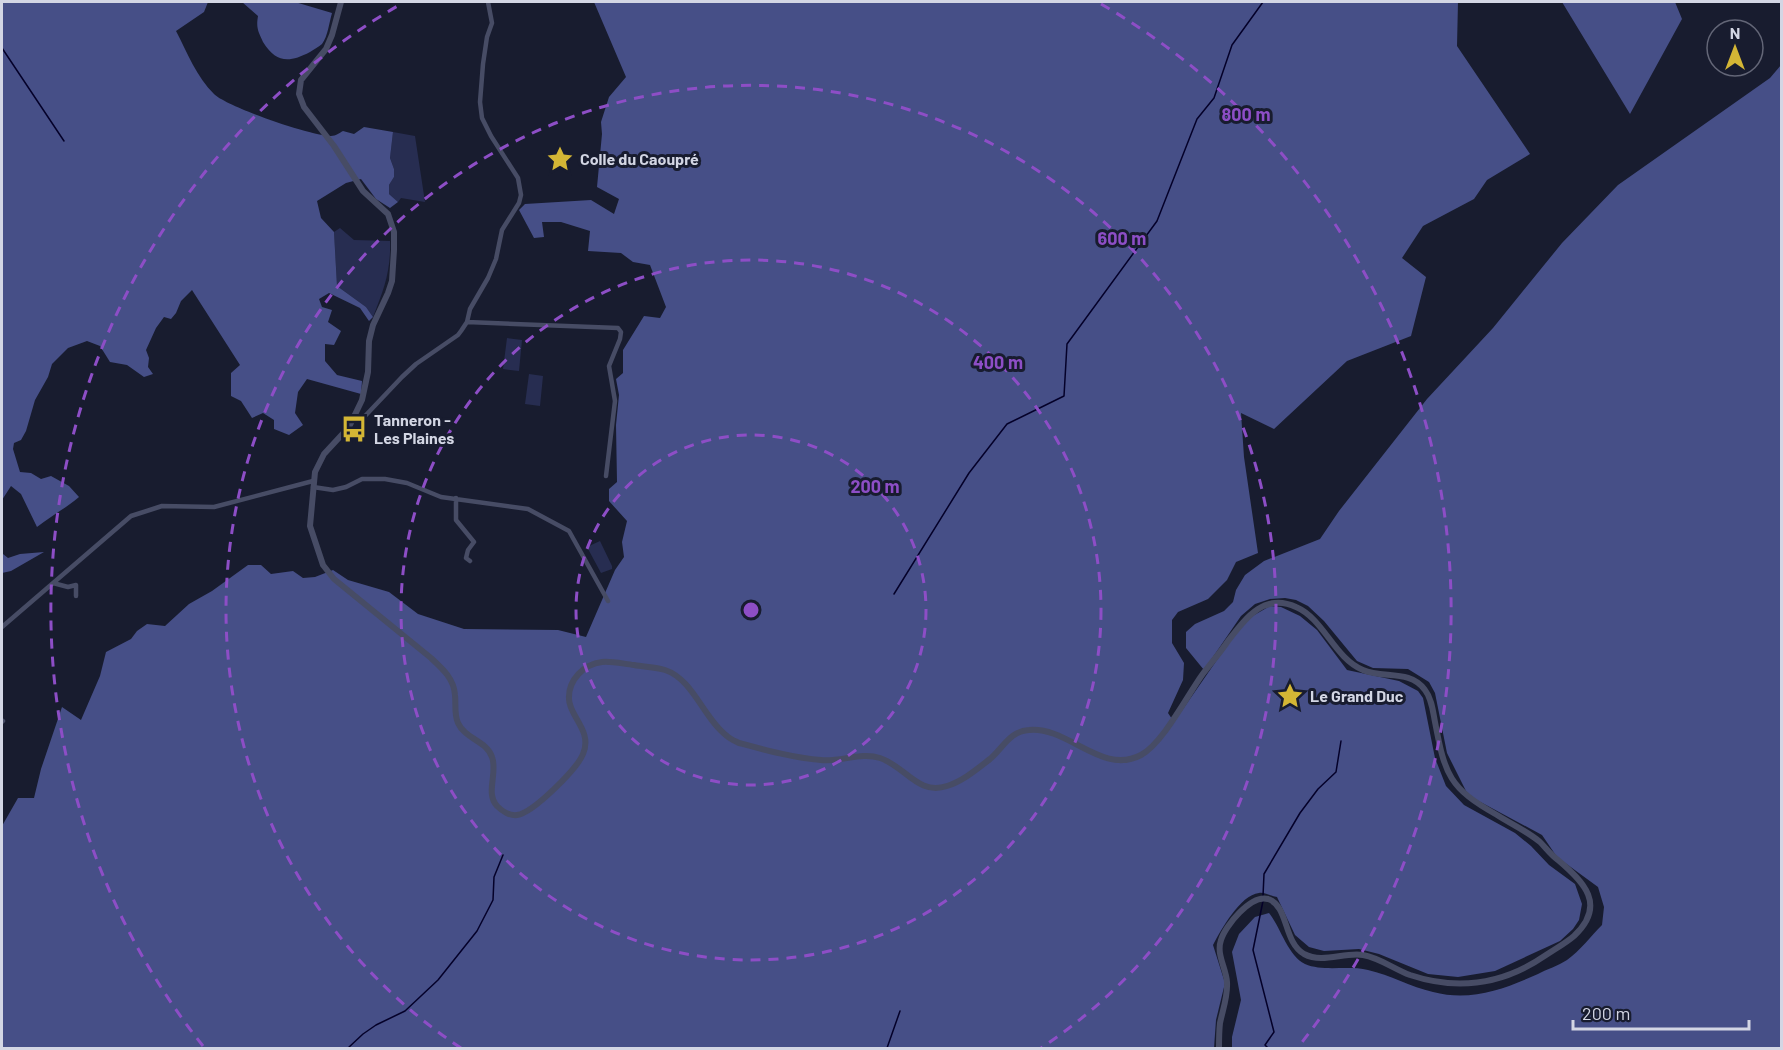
<svg xmlns="http://www.w3.org/2000/svg" width="1783" height="1050" font-family="Barlow,sans-serif">
<style>
.green{fill:#272d51}
.forest{fill:#464f87}
.lines{fill:none;stroke-linecap:round;stroke-linejoin:round}
.stream{stroke:#040029;stroke-width:1.5}
.minor{stroke:#474c65;stroke-width:4.5}
.tertiary{stroke:#474c65;stroke-width:6}
.ring{fill:none;stroke:#8d4ec6;stroke-width:3;stroke-dasharray:10 8}
.labels{text-anchor:middle;stroke-width:6;stroke-linejoin:round;paint-order:stroke}
.poi-label{font-size:16px;font-weight:bold;fill:#d3d6e4;stroke:#181c2f;text-anchor:start}
.centre{fill:#8d4ec6;stroke:#181c2f;stroke-width:3}
.ring-label{font-size:18px;text-anchor:middle;font-weight:bold;fill:#8d4ec6;stroke:#181c2f;stroke-width:6;stroke-linejoin:round;paint-order:stroke}
</style>
<rect width="100%" height="100%" fill="#181c2f"/>
<path class="green" d="M 393,132 L 415,136 L 425,202 L 401,198 L 398,202 L 389,194 L 389,185 L 394,177 L 394,169 L 390,158 Z
M 340,228 L 354,240 L 390,241 C 391,271 384,289 373,317 L 366,307 L 337,286 L 334,232 Z
M 507,338 L 522,340 L 519,371 L 503,369 Z
M 529,374 L 543,376 L 540,406 L 525,404 Z
M 600,541 L 612,566 L 612,569 L 601,573 L 587,547 Z"/>
<path class="forest" d="M 2,2 L 208,2 L 204,12 L 176,31 C 187,52 197,78 214,94 C 227,107 312,136 331,136 C 336,136 339,133 343,131 L 354,134 L 364,127 L 393,132 L 390,158 L 394,169 L 394,177 L 389,185 L 389,194 L 398,202 L 390,208 L 376,199 L 361,179 L 346,183 L 317,201 L 321,218 L 334,232 L 337,286 L 366,307 L 373,317 L 369,321 L 360,308 L 329,293 L 319,299 L 322,307 L 332,310 L 328,322 L 341,331 L 334,345 L 325,344 L 325,361 L 337,375 L 362,381 L 361,394 L 307,379 L 298,392 L 295,413 L 303,425 L 289,435 L 274,429 L 274,420 L 263,413 L 252,418 L 241,401 L 231,396 L 231,373 L 240,365 L 192,290 L 181,301 L 176,313 L 171,319 L 164,317 L 156,328 L 146,350 L 149,358 L 148,367 L 153,374 L 144,377 L 127,365 L 110,362 L 100,346 L 87,341 L 68,348 L 52,364 L 48,377 L 35,400 L 26,431 L 21,440 L 14,443 L 13,449 L 20,472 L 31,473 L 41,479 L 51,476 L 69,486 L 79,497 C 66,508 51,516 37,527 L 21,494 L 11,486 L 2,500 Z
M 242,2 L 295,2 L 332,13 C 329,23 328,36 322,44 C 319,47 314,49 310,52 C 289,63 276,63 263,42 C 258,31 256,28 258,16 Z
M 594,2 L 1458,2 L 1457,46 L 1530,154 L 1487,180 L 1474,199 L 1423,226 L 1402,258 L 1426,277 L 1411,336 L 1347,361 L 1274,429 L 1241,413 L 1244,457 L 1258,553 L 1236,562 L 1227,580 L 1208,599 L 1178,612 L 1172,620 L 1172,643 L 1184,663 L 1183,680 L 1168,713 L 1174,722 L 1244,621 L 1270,606 L 1281,607 L 1300,616 L 1317,630 L 1347,670 L 1399,681 L 1418,691 L 1423,698 L 1435,758 L 1446,786 L 1464,805 L 1515,833 L 1531,846 L 1549,865 L 1575,884 L 1582,904 L 1579,920 L 1573,929 L 1560,941 L 1495,971 L 1458,977 L 1428,974 L 1379,954 L 1359,949 L 1324,951 L 1309,947 L 1295,935 L 1277,897 C 1271,896 1264,892 1259,893 C 1240,895 1221,930 1213,945 L 1225,983 L 1216,1020 L 1214,1048 L 2,1048 L 2,826 L 18,798 L 34,798 L 41,769 L 62,707 L 81,720 L 100,676 L 106,652 L 131,639 L 137,631 L 147,624 L 165,626 L 189,604 L 212,591 L 248,565 L 261,565 L 271,574 L 293,571 L 303,578 L 315,577 L 333,570 L 348,580 L 389,592 L 418,614 L 464,629 L 558,630 L 586,637 L 615,570 L 624,557 L 622,542 L 627,521 L 609,501 L 609,489 L 617,482 L 616,425 L 619,395 L 616,379 L 623,373 L 623,350 L 644,316 L 660,318 L 666,307 L 650,265 L 633,262 L 621,253 L 588,251 L 590,231 L 561,222 L 542,222 L 544,237 L 534,238 L 519,210 L 525,204 L 591,200 L 614,214 L 619,199 L 597,187 L 602,134 L 601,122 L 609,97 L 626,77 Z
M 1562,2 L 1675,2 L 1682,19 L 1630,114 Z
M 1781,65 L 1781,1048 L 1232,1048 L 1232,1037 L 1241,1000 L 1232,952 L 1239,934 L 1255,917 L 1269,913 C 1281,928 1288,956 1305,964 C 1323,972 1348,965 1368,970 C 1390,975 1411,987 1433,992 C 1471,1002 1504,989 1538,974 C 1547,969 1558,966 1567,960 C 1580,951 1591,936 1602,925 L 1604,907 L 1598,887 L 1557,857 L 1542,835 L 1473,798 L 1466,791 L 1447,753 L 1435,693 L 1429,682 L 1408,669 L 1373,668 L 1357,661 L 1324,621 L 1308,606 L 1296,600 L 1285,598 L 1270,599 L 1255,604 L 1241,616 L 1204,670 L 1186,648 L 1186,632 L 1195,624 L 1224,611 L 1233,602 L 1236,590 L 1245,575 L 1264,561 L 1320,539 L 1339,511 L 1427,399 L 1493,328 L 1562,243 L 1618,185 L 1770,78 Z
M 2,550 L 3,554 L 8,558 L 20,554 L 44,552 L 11,571 L 2,573 Z"/>
<g class="lines">
<path class="stream" d="M 2,48 L 64,141
M 894,594 L 969,473 L 1007,424 L 1064,396 L 1067,344 L 1157,221 L 1197,119 L 1214,98 L 1232,45 L 1263,2
M 1263,896 L 1264,874 L 1300,813 L 1318,789 L 1336,772 L 1341,741
M 1263,901 L 1253,950 L 1274,1032 L 1265,1045 L 1268,1048
M 348,1048 L 363,1034 L 376,1025 L 405,1011 L 438,980 L 477,931 L 493,900 L 494,877 L 503,855
M 887,1048 L 900,1011"/>
<path class="minor" d="M 467,322 L 618,328 L 621,332 L 620,339 L 609,366 L 615,401 L 606,476
M 354,419 L 359,420 L 366,415 L 402,377 L 416,364 L 458,335 L 461,331 L 467,322 L 470,309 L 488,278 L 496,259 L 502,230 L 519,203 L 521,195 L 518,178 L 491,136 L 482,118 L 480,102 L 483,64 L 487,37 L 492,23 L 488,2
M 313,487 L 333,490 L 346,487 L 362,479 L 385,479 L 407,483 L 441,497 L 528,509 L 569,531 L 608,601
M 456,498 L 456,520 L 474,542 L 468,550 L 466,558 L 470,561
M 53,583 L 68,587 L 76,585 L 76,596
M 2,627 L 131,516 L 162,506 L 214,507 L 313,481
M 2,722 L 3,721"/>
<path class="tertiary" d="M 341,2 L 332,35 L 326,49 L 301,80 L 299,94 L 304,107 L 334,146 L 363,191 L 388,214 L 394,232 L 394,250 L 392,281 L 388,293 L 373,325 L 369,341 L 368,372 L 362,400 L 349,427 L 324,454 L 315,472 L 310,526 L 323,565 L 334,579 L 431,658 C 443,669 454,679 455,695 C 456,704 454,714 458,723 C 465,739 487,741 492,757 C 498,773 485,793 497,806 C 502,811 510,816 517,815 C 533,813 577,769 583,754 C 593,731 569,716 569,699 C 568,680 584,664 602,662 C 612,661 624,664 634,665 C 644,667 655,667 665,670 C 693,679 704,719 727,736 C 730,739 735,741 739,743 C 765,750 794,758 821,760 C 841,762 861,752 880,758 C 905,766 918,796 947,786 C 963,781 977,769 990,759 C 1003,748 1010,731 1029,730 C 1068,726 1102,776 1141,755 C 1163,743 1187,696 1202,675 C 1211,663 1220,653 1228,641 C 1245,619 1264,592 1296,607 C 1324,619 1334,658 1363,670 C 1383,679 1410,669 1425,690 C 1432,699 1433,712 1435,722 C 1445,775 1449,788 1497,815 C 1511,824 1527,831 1540,842 C 1546,848 1551,855 1558,860 C 1584,882 1607,905 1574,936 C 1566,943 1555,949 1546,955 C 1504,984 1458,991 1410,975 C 1394,969 1380,958 1363,955 C 1343,952 1323,964 1304,954 C 1283,942 1289,906 1268,899 C 1251,894 1225,926 1221,940 C 1216,954 1226,968 1227,982 C 1228,996 1223,1009 1220,1023 C 1219,1032 1219,1040 1219,1048"/>
</g>
<g class="ring">
<circle cx="751" cy="610" r="175"/>
<circle cx="751" cy="610" r="350"/>
<path d="M461 1048A525 525 0 1 1 1041 1048"/>
<path d="M203 1046A700 700 0 0 1 401 4M1101 4A700 700 0 0 1 1299 1046"/>
</g>
<defs>
<g id="sight-bare" transform="scale(2.07)"><path d="M0-6L1.8-2.2L6-1.7L2.9 1.2L3.7 5.4L0 3.3L-3.7 5.4L-2.9 1.2L-6-1.7L-1.8-2.2Z" fill="#d4b635" stroke="#181c2f" stroke-width="2.5" paint-order="stroke"/></g>
<g id="bus-bare" transform="scale(2.07)"><path d="M-5-6H5V4H4V6H2V4H-2V6H-4V4H-5ZM-3.5-4V0h7V-4ZM-3.5 1.2v1.5H-2V1.2ZM2 1.2v1.5H3.5V1.2Z" fill="#d4b635" stroke="#181c2f" stroke-width="2.5" paint-order="stroke"/></g>
</defs>
<g fill-rule="evenodd">
<use href="#sight-bare" x="560" y="159"/>
<use href="#bus-bare" x="354" y="429"/>
<use href="#sight-bare" x="1290" y="696"/>
</g>
<g class="labels">
<g class="poi-label">
<text x="580" y="165">Colle du Caoupré</text>
<text x="374" y="426">Tanneron -<tspan x="374" dy="18">Les Plaines</tspan></text>
<text x="1310" y="702">Le Grand Duc</text>
</g>
</g>
<circle cx="751" cy="610" r="9" class="centre"/>
<g class="ring-label">
<text x="1246" y="121">800 m</text>
<text x="1122" y="245">600 m</text>
<text x="998" y="369">400 m</text>
<text x="875" y="493">200 m</text>
</g>
<rect width="1783" height="1050" fill="none" stroke="#d3d6e4" stroke-width="6"/>
<g transform="translate(1735 48)"><circle r="28" fill="#181c2f" stroke="#636677" stroke-width="1.5"/>
<path d="M0-4.5L10 22L0 15L-10 22Z" fill="#d4b635"/>
<text y="-9" font-size="16" font-weight="bold" text-anchor="middle" fill="#d3d6e4">N</text>
</g>
<path d="M1573 1020v9h176v-9" fill="none" stroke="#d3d6e4" stroke-width="3"/>
<text x="1582" y="1020" font-size="18" fill="#d3d6e4" stroke="#181c2f" stroke-width="4.5" paint-order="stroke">200 m</text>
</svg>
